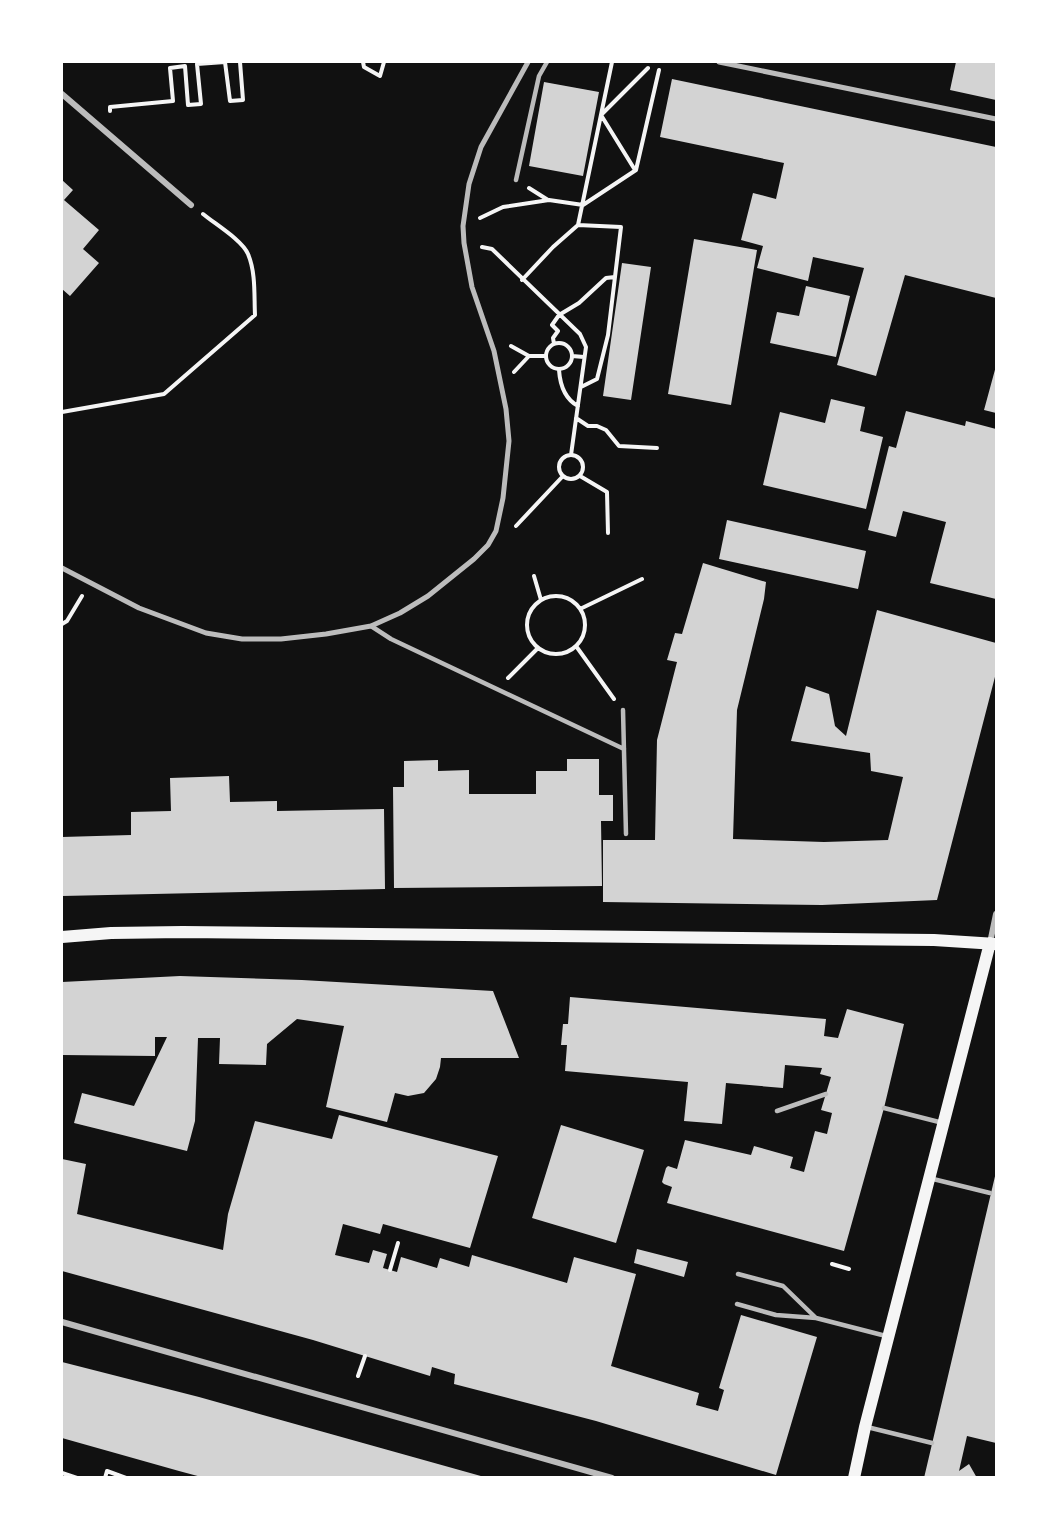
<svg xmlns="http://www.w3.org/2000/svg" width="1058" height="1539" font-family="Raleway,sans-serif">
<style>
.building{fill:#d3d3d3}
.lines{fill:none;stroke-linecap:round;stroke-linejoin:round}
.path{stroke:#f5f5f5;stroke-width:4}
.service{stroke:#bcbcbc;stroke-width:4.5}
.pedestrian{stroke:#bcbcbc;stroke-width:5}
.minor{stroke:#bcbcbc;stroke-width:6}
.secondary{stroke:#f5f5f5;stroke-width:12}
</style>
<rect width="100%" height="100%" fill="#111"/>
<path class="building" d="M 956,62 L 996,62 L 996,100 L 950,90 Z
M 672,79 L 996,147 L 996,298 L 905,275 L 876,376 L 837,365 L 864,268 L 813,257 L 808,281 L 757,268 L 763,246 L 741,240 L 753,193 L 776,199 L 784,163 L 660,137 Z
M 544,82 L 599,92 L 583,176 L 529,166 Z
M 62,180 L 73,190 L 64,200 L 99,230 L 83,249 L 99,263 L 70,296 L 62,289 Z
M 694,239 L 757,250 L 731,405 L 668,394 Z
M 622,263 L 651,267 L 631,400 L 603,396 Z
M 806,286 L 850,296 L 836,357 L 770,343 L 777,312 L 799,316 Z
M 996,366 L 996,413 L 984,410 Z
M 831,399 L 865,407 L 860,431 L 883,437 L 866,509 L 763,485 L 780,412 L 825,423 Z
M 906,411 L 965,426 L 966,421 L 996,429 L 996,599 L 930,583 L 946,522 L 903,511 L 896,537 L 868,530 L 889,446 L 896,448 Z
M 727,520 L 866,551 L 858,589 L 719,559 Z
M 703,563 L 766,582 L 764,599 L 737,710 L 733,839 L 824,842 L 888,840 L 903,777 L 871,771 L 870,753 L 791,741 L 806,686 L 829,694 L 835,726 L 846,736 L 877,610 L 996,643 L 996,673 L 937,900 L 822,905 L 603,902 L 603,840 L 655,840 L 657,740 L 677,662 L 667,660 L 675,633 L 682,634 Z
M 567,759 L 599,759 L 599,795 L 613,795 L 613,821 L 601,821 L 602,886 L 394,888 L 393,787 L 404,787 L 404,761 L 438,760 L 438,771 L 469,770 L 469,794 L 536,794 L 536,771 L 567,771 Z
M 229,776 L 230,802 L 277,801 L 277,811 L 384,809 L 385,889 L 62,896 L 62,837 L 131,835 L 131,812 L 171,811 L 170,778 Z
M 180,976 L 302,980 L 493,991 L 519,1058 L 441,1058 L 440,1067 L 436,1079 L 424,1093 L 408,1096 L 395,1093 L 387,1122 L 326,1107 L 344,1026 L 297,1019 L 267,1044 L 266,1065 L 219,1064 L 220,1038 L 198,1038 L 195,1121 L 187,1151 L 74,1123 L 82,1093 L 134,1106 L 167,1037 L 155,1037 L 155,1056 L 62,1055 L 62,982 Z
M 570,997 L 826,1019 L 824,1036 L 838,1038 L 847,1009 L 904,1024 L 884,1108 L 844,1251 L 667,1203 L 672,1187 L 664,1184 L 662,1182 L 666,1168 L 668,1166 L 677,1169 L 685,1140 L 751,1155 L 754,1146 L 793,1157 L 790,1168 L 804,1172 L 815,1131 L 827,1134 L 832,1113 L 821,1110 L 831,1077 L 820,1074 L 822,1068 L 785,1065 L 783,1088 L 726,1083 L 722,1124 L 684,1121 L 688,1082 L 565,1071 L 567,1045 L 561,1045 L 563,1024 L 568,1024 Z
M 339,1115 L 498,1156 L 470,1248 L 383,1224 L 380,1234 L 343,1224 L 335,1255 L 369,1263 L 373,1250 L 387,1254 L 383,1268 L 397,1272 L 401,1257 L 437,1268 L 440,1258 L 469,1267 L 472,1255 L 567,1283 L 574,1257 L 636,1274 L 611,1366 L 699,1393 L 696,1405 L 718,1411 L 724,1390 L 719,1388 L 741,1315 L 817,1337 L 776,1475 L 596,1421 L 454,1384 L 455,1374 L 432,1367 L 430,1376 L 313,1340 L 62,1271 L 62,1159 L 86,1164 L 77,1214 L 223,1250 L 228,1214 L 255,1121 L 332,1139 Z
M 561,1125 L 644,1150 L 616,1243 L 532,1218 Z
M 996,1172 L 996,1443 L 967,1436 L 959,1471 L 969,1464 L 977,1478 L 924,1478 Z
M 637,1249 L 688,1262 L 684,1277 L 634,1263 Z
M 62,1362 L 199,1397 L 488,1478 L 205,1478 L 179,1471 L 62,1438 Z"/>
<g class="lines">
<path class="path" d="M 363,62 L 364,67 L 380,76 L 384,62
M 110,111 L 110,107 L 173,101 L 170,68 L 185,66 L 188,105 L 201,104 L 197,64 L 225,62 L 230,101 L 243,100 L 240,62
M 635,170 L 601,115 L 648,68
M 529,188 L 548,200
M 480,218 L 503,207 L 549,200 L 583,205 L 636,170 L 659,70
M 578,225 L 612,62
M 482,247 L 492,249 L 580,334 L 586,347 L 571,455
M 522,280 L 553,247 L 578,225 L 621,227 L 608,335 L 597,379 L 581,387
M546 356a13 13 0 1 1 26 0a13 13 0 1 1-26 0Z
M 554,344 L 553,338 L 558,331 L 552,325 L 559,315 L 579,303 L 606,278 L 615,277
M 511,346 L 529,356 L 514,372
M 529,356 L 546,356
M 572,356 L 584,357
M 559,370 C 560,384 565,399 578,406
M 62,412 L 164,394 L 255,315 C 254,296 256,273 248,254 C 242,240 215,224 203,214
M 576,418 L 588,426 L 597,426 L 606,430 L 619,446 L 657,448
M559 467a12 12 0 1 1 24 0a12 12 0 1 1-24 0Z
M 580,476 L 607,492 L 608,533
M 516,526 L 563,476
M 534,576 L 541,600
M527 625a29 29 0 1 1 58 0a29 29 0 1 1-58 0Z
M 580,609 L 642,579
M 62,624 L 67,621 L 82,596
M 576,646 L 614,699
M 508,678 L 538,648
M 832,1264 L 849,1269
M 390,1270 L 398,1243
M 358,1376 L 365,1356
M 62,1473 L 77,1478
M 105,1478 L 107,1471 L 126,1478"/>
<path class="service" d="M 516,180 L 539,76 L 547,62
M 371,626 L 391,639 L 624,749
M 623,710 L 626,834
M 884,1108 L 943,1123
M 777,1111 L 826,1094
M 929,1178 L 990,1193
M 738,1274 L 783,1286 L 816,1318
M 737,1304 L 776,1315 L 816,1318 L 886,1336
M 867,1427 L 932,1443"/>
<path class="pedestrian" d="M 719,62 L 996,119
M 62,568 L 139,608 L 206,633 L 242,639 L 281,639 L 326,634 L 371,626 L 400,613 L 428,596 L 474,559 L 488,545 L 496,531 L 503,498 L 509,441 L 506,409 L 494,351 L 472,287 L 464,243 L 463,226 L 469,184 L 481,147 L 528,62"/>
<path class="minor" d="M 62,94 L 191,205
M 990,943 L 996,914
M 62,1322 L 612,1478"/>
<path class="secondary" d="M 62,937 L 111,933 L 183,932 L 934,940 L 996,944
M 854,1478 L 865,1427 L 990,943"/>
</g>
<rect width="1058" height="1539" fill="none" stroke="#ffffff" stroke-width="126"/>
</svg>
